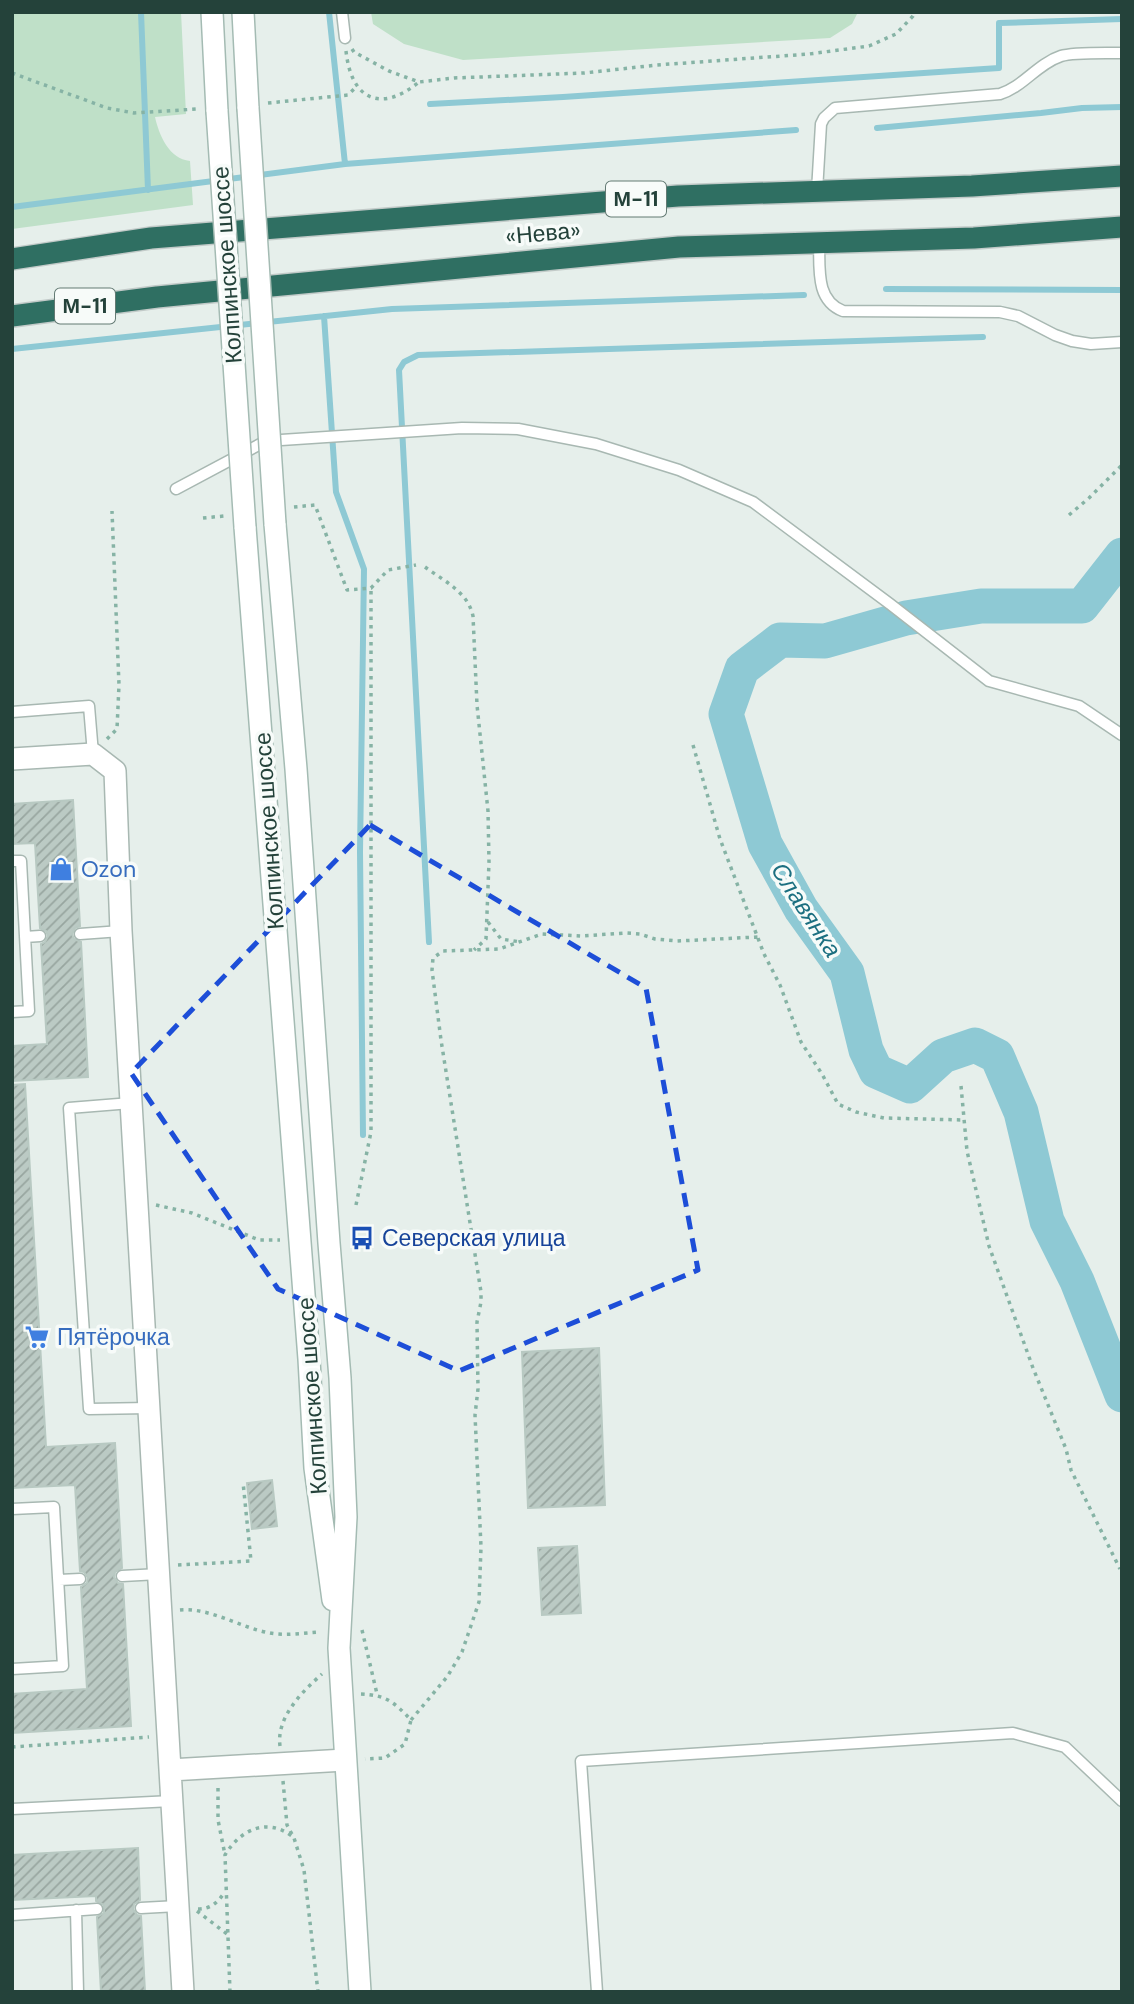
<svg xmlns="http://www.w3.org/2000/svg" width="1134" height="2004" font-family="'DM Sans',sans-serif">
<style>
.green{fill:#bfe0c8}
.lines{fill:none;stroke-linecap:round;stroke-linejoin:round}
.stream{stroke:#8ec9d4;stroke-width:6}
.river{stroke:#8ec9d4;stroke-width:35}
.building{fill:url(#building-hatch);stroke:#b8c9c2;stroke-width:2}
.service-casing{stroke:#a8b8b2;stroke-width:13}
.minor-casing{stroke:#a8b8b2;stroke-width:24}
.secondary-casing{stroke:#a4bbb3;stroke-width:24}
.motorway-casing{stroke:#c2cac8;stroke-width:24}
.path{stroke:#86b3a5;stroke-width:3.5;stroke-dasharray:3.5 5;stroke-linecap:butt}
.service{stroke:#fff;stroke-width:10}
.minor{stroke:#fff;stroke-width:21}
.secondary{stroke:#fff;stroke-width:21}
.motorway{stroke:#2f6f62;stroke-width:21}
.secondary-bridge-casing{stroke:#a4bbb3;stroke-width:24;stroke-linecap:butt}
.secondary-bridge{stroke:#fff;stroke-width:21}
.marked{fill:none;stroke:#1d4ed8;stroke-width:5;stroke-dasharray:14 9;stroke-linejoin:round}
.labels{text-anchor:middle;stroke-width:7;stroke-linejoin:round;paint-order:stroke}
.shield{fill:#f7fbf9;stroke:#637a73;stroke-width:2}
.shield-label{font-size:21px;font-weight:bold;fill:#24423a}
.street-label{font-size:23px;fill:#24423a;stroke:#f7fbf9}
.shop-label{font-size:23px;fill:#366cbe;stroke:#f7fbf9;text-anchor:start}
.transit-label{font-size:23px;fill:#164399;stroke:#f7fbf9;text-anchor:start}
.water-label{font-size:24px;font-style:italic;fill:#1c6f80;stroke:#f7fbf9}
</style>
<defs>
<pattern id="building-hatch" width="6" height="6" patternUnits="userSpaceOnUse" patternTransform="scale(1.75)"><rect width="6" height="6" fill="#bbcac4"/><path d="M-1 1l2-2M0 6l6-6M5 7l2-2" fill="none" stroke="#98a6a0"/></pattern>
</defs>
<rect width="100%" height="100%" fill="#e6efeb"/>
<path class="green" d="M 12,12 L 181,12 L 186,114 L 155,117 C 159,135 169,159 190,161 L 193,205 L 12,229 Z
M 371,12 L 858,12 L 852,24 L 830,38 L 463,60 L 404,44 L 373,24 Z"/>
<g class="lines">
<path class="stream" d="M 141,12 L 148,190
M 329,12 L 345,164
M 430,104 L 563,97 L 999,68 L 999,23 L 1122,19
M 877,128 L 1041,113 L 1082,108 L 1122,107
M 12,207 L 345,164 L 796,130
M 886,289 L 1122,290
M 324,316 L 336,492 L 364,569 L 360,852 L 363,1135
M 12,349 L 392,309 L 804,295
M 429,942 L 399,370 L 404,362 L 418,355 L 983,337"/>
<path class="river" d="M 1122,555 L 1082,606 L 981,606 L 906,618 L 825,641 L 780,640 L 742,669 L 726,714 L 765,844 L 801,909 L 847,973 L 866,1050 L 876,1071 L 910,1086 L 943,1056 L 975,1045 L 997,1056 L 1021,1112 L 1047,1221 L 1077,1281 L 1122,1395"/>
</g>
<path class="building" d="M 73,800 L 80,926 L 75,928 L 72,934 L 74,939 L 81,942 L 88,1077 L 12,1081 L 12,1046 L 47,1044 L 41,944 L 45,942 L 48,936 L 46,931 L 40,928 L 35,843 L 12,844 L 12,804 Z
M 25,1084 L 46,1447 L 115,1443 L 122,1568 L 115,1572 L 114,1577 L 118,1583 L 123,1584 L 131,1726 L 12,1733 L 12,1694 L 87,1689 L 81,1587 L 87,1583 L 88,1578 L 84,1572 L 80,1571 L 75,1485 L 12,1488 L 12,1085 Z
M 599,1348 L 605,1505 L 528,1508 L 522,1352 Z
M 272,1480 L 277,1526 L 252,1529 L 247,1483 Z
M 577,1546 L 581,1613 L 542,1615 L 538,1548 Z
M 138,1848 L 140,1900 L 134,1904 L 133,1909 L 137,1915 L 141,1916 L 145,1992 L 101,1992 L 97,1917 L 104,1913 L 104,1905 L 96,1901 L 96,1896 L 12,1900 L 12,1855 Z"/>
<g class="lines">
<g class="service-casing">
<path id="service" d="M 342,12 L 345,38
M 817,191 L 821,124 L 824,118 L 835,108 L 1000,94 C 1023,87 1037,64 1061,56 C 1073,52 1107,53 1122,53
M 819,242 C 820,268 815,300 843,311 L 1000,312 L 1018,316 L 1055,335 L 1072,341 L 1091,344 L 1122,342
M 176,489 L 266,441 L 462,428 L 518,429 L 596,444 L 679,470 L 753,502 L 890,604 L 989,681 L 1079,706 L 1122,735
M 12,712 L 89,706 L 93,754
M 12,861 L 21,861 L 29,1011 L 12,1012
M 80,934 L 121,931
M 25,937 L 40,936
M 131,1103 L 69,1108 L 89,1409 L 149,1408
M 12,1509 L 54,1507 L 63,1666 L 12,1669
M 122,1576 L 159,1574
M 59,1580 L 80,1579
M 12,1809 L 172,1801
M 141,1908 L 178,1906
M 76,1910 L 78,1992
M 12,1915 L 97,1909
M 597,1992 L 581,1761 L 1013,1733 L 1065,1747 L 1122,1801"/>
</g>
<g class="minor-casing">
<path id="minor" d="M 12,759 L 93,754 L 115,771 L 121,931 L 183,1992
M 170,1770 L 345,1760"/>
</g>
<g class="secondary-casing">
<path id="secondary" d="M 212,12 L 217,111
M 243,12 L 248,108
M 275,524 L 296,769 L 329,1243 L 340,1378 L 346,1517 L 339,1648 L 360,1992
M 245,527 L 309,1359 L 315,1468 L 333,1600"/>
</g>
<g class="motorway-casing">
<path id="motorway" d="M 12,259 L 151,238 L 678,196 L 972,186 L 1122,176
M 12,316 L 157,297 L 679,247 L 974,238 L 1122,227"/>
</g>
<path class="path" d="M 352,49 L 354,52 L 389,71 L 419,82 L 454,78 L 584,73 L 657,65 L 809,54 L 869,46 L 896,34 L 913,16 L 915,12
M 346,51 C 351,99 380,114 419,82
M 12,73 L 107,108 L 134,113 L 197,109
M 268,103 L 348,95 L 356,87
M 294,507 L 315,505 L 347,590 L 371,588 L 388,570 L 416,565
M 1069,515 L 1089,498 L 1122,465
M 203,518 L 224,516
M 425,567 C 444,581 468,592 473,616 L 477,705 L 488,811 L 489,862 L 486,939 L 474,950
M 107,739 L 117,729 L 119,685 L 112,511
M 693,745 L 720,839 L 764,954 L 780,985 L 801,1042 L 822,1074 L 838,1104 L 856,1112 L 884,1118 L 964,1120
M 488,922 L 501,939 L 521,942
M 961,1086 L 967,1151 L 989,1246 L 1033,1368 L 1066,1449 L 1071,1470 L 1120,1569
M 156,1205 L 192,1213 L 259,1240 L 280,1240
M 356,1205 L 371,1132 L 371,588
M 178,1565 L 251,1561 L 243,1482
M 180,1610 C 209,1607 241,1628 270,1633 C 285,1636 303,1633 319,1632
M 362,1630 L 377,1694
M 361,1694 C 386,1695 394,1702 411,1720 L 405,1744 L 385,1758 L 365,1759
M 411,1720 L 447,1677 L 462,1652 L 479,1602 L 481,1547 L 475,1415 L 478,1389 L 477,1322 L 481,1302 L 481,1292 L 441,1040 L 432,970 L 433,958 L 443,951 L 499,949 L 542,934 L 581,936 L 626,933 L 640,934 L 655,939 L 677,941 L 758,937
M 280,1746 C 276,1717 303,1691 322,1674
M 12,1747 L 149,1737
M 283,1781 L 287,1825 L 294,1838 L 304,1870 L 318,1992
M 218,1788 L 218,1820 L 225,1855
M 198,1909 C 211,1909 217,1903 225,1892
M 197,1911 L 227,1934
M 230,1992 L 225,1855 C 240,1830 266,1817 292,1836"/>
<use href="#service" class="service"/>
<use href="#minor" class="minor"/>
<use href="#secondary" class="secondary"/>
<use href="#motorway" class="motorway"/>
<g class="secondary-bridge-casing">
<path id="secondary-bridge" d="M 248,108 L 275,524
M 217,111 L 245,527"/>
</g>
<use href="#secondary-bridge" class="secondary-bridge"/>
</g>
<path class="marked" d="M 370,825 L 646,988 L 698,1270 L 459,1371 L 278,1289 L 131,1073 Z"/>
<defs>
<g id="shop-bare" transform="scale(1.89)"><path d="M-5-2.5h2.3a2.7 3.5 0 0 1 5.4 0H5L5.5 6h-11ZM-1.5-2.5h3a1.5 2.3 0 0 0-3 0Z" fill="#3f7fe0" stroke="#f7fbf9" stroke-width="2.5" paint-order="stroke"/></g>
<g id="bus-bare" transform="scale(1.89)"><path d="M-5-6H5V4H4V6H2V4H-2V6H-4V4H-5ZM-3.5-4V0h7V-4ZM-3.5 1.2v1.5H-2V1.2ZM2 1.2v1.5H3.5V1.2Z" fill="#1a4fb4" stroke="#f7fbf9" stroke-width="2.5" paint-order="stroke"/></g>
<g id="supermarket-bare" transform="scale(1.89)"><path d="M-6-5.5h2.5l.6 2H6L4.5 2H-2.5L-4.4-4H-6ZM-1.5 3.2a1.3 1.3 0 1 0 .1 0ZM3 3.2a1.3 1.3 0 1 0 .1 0Z" fill="#3f7fe0" stroke="#f7fbf9" stroke-width="2.5" paint-order="stroke"/></g>
</defs>
<g fill-rule="evenodd">
<use href="#shop-bare" x="61" y="869"/>
<use href="#bus-bare" x="362" y="1238"/>
<use href="#supermarket-bare" x="37" y="1337"/>
</g>
<g class="labels">
<g class="shield">
<rect x="606" y="181.5" width="60" height="35" rx="5"/>
<rect x="55" y="288.5" width="60" height="35" rx="5"/>
</g>
<g class="shield-label">
<text x="636" y="206">М-11</text>
<text x="85" y="313">М-11</text>
</g>
<g class="street-label">
<text transform="translate(543 233) rotate(-5)" y="8">«Нева»</text>
<text transform="translate(227 265) rotate(-94)" y="8">Колпинское шоссе</text>
<text transform="translate(269 831) rotate(-94)" y="8">Колпинское шоссе</text>
<text transform="translate(312 1396) rotate(-94)" y="8">Колпинское шоссе</text>
</g>
<g class="shop-label">
<text x="81" y="877">Ozon</text>
<text x="57" y="1345">Пятёрочка</text>
</g>
<g class="transit-label">
<text x="382" y="1246">Северская улица</text>
</g>
<g class="water-label">
<text transform="translate(806 910) rotate(57)" y="8">Славянка</text>
</g>
</g>
<rect width="1134" height="2004" fill="none" stroke="#24423a" stroke-width="28"/>
</svg>
